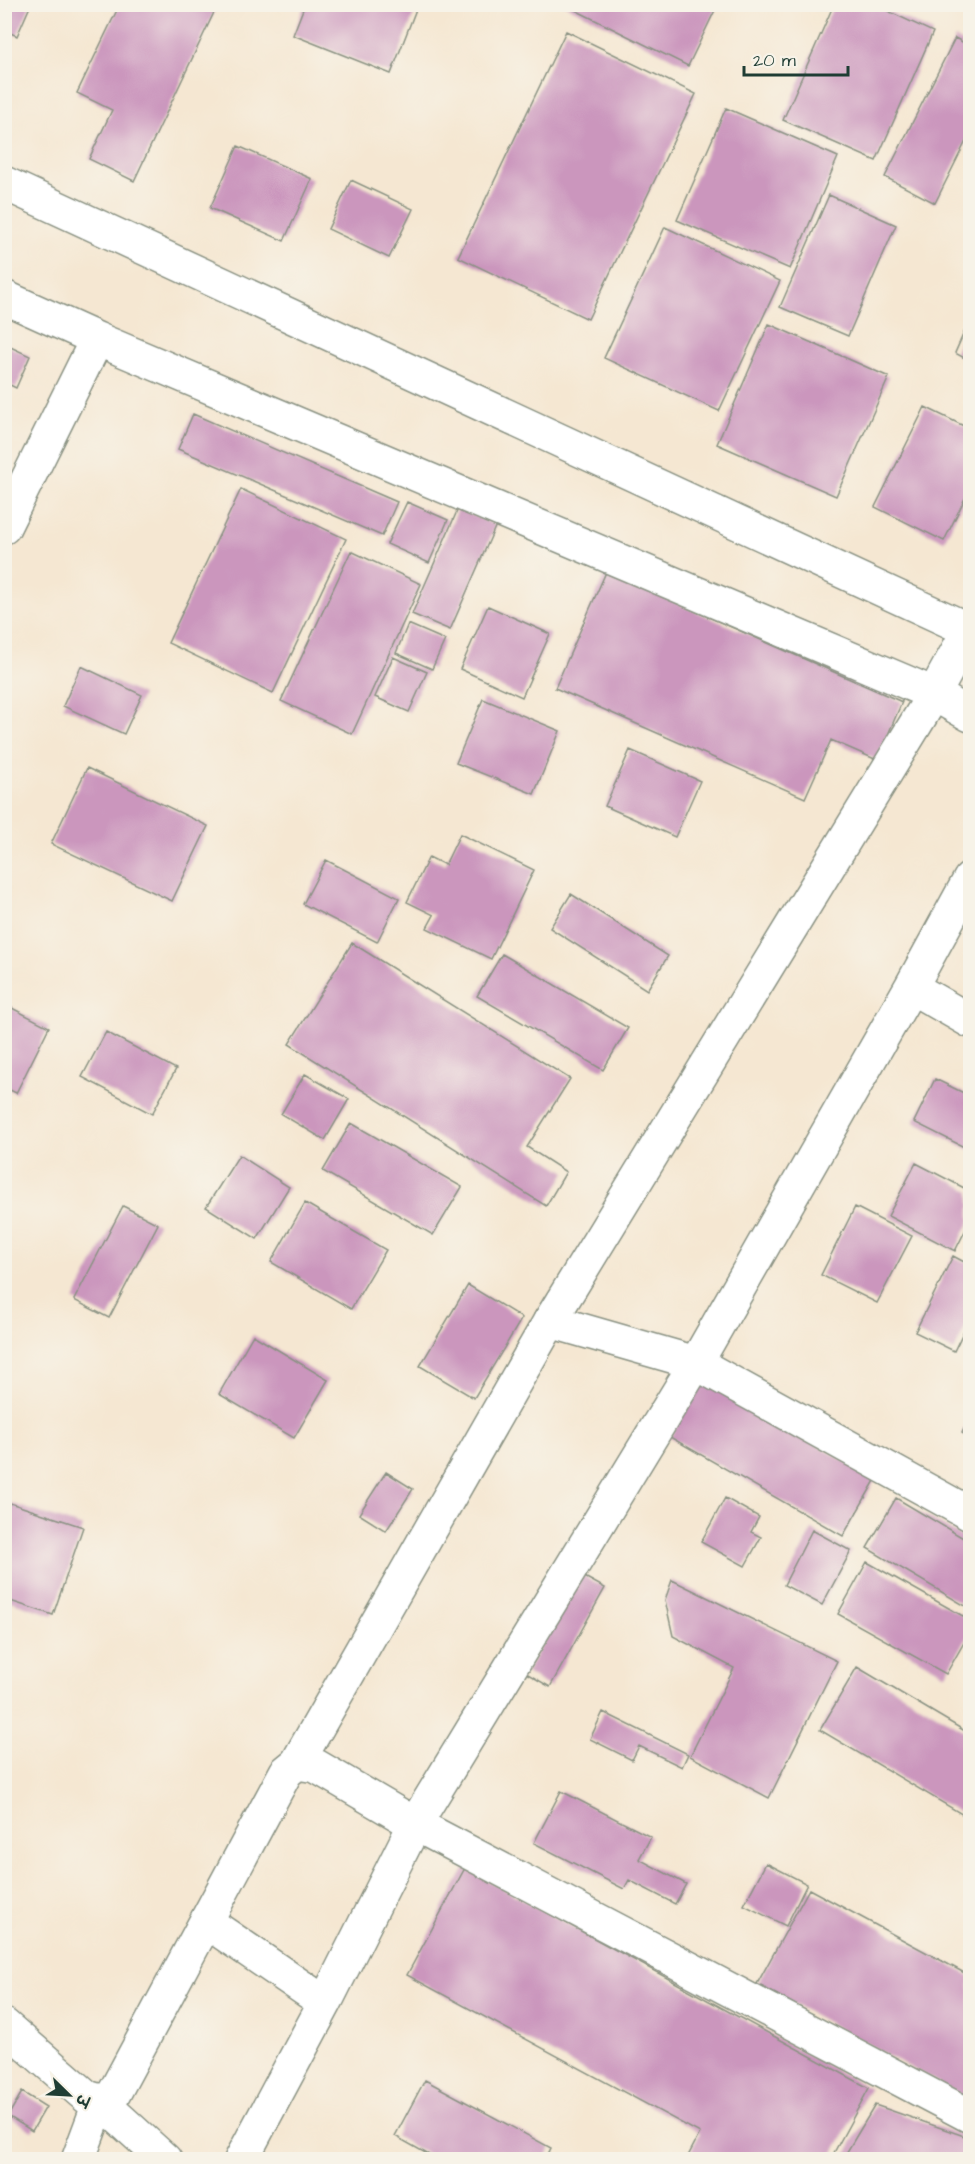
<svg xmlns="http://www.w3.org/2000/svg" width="975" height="2164" font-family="'Architects Daughter','Playpen Sans Deva',sans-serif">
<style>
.building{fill:#cb96bd}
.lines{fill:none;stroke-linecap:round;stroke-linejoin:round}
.minor-casing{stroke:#8a9283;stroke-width:36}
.tertiary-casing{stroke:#8a9283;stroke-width:36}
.minor{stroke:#fff;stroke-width:33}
.tertiary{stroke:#fff;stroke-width:33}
</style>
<rect width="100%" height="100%" fill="#f7f3e8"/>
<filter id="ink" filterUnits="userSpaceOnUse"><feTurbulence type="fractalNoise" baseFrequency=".0167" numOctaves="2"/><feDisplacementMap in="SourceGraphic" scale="12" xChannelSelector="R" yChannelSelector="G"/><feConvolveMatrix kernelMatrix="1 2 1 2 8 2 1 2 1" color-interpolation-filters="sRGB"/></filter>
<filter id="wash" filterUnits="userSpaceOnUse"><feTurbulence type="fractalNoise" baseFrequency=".008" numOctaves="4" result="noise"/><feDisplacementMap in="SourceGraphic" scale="24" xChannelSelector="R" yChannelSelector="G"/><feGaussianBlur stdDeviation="1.35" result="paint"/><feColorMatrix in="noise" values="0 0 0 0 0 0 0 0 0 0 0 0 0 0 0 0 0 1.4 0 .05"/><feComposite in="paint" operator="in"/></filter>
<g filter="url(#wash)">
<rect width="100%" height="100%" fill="#f5e7d2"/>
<g id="blocks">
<path class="building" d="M 4,4 L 31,4 L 17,36 L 4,30 Z
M 120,4 L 218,4 L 134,181 L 89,159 L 112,110 L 77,93 Z
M 305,4 L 418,4 L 391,74 L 293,35 Z
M 563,4 L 718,4 L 688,66 Z
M 834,4 L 873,4 L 933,32 L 876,161 L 783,120 Z
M 566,31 L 696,94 L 588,319 L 458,257 Z
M 955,38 L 970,46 L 970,133 L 935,203 L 885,177 Z
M 726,108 L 838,157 L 790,269 L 677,220 Z
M 238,146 L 312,179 L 284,241 L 210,208 Z
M 351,180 L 413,209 L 389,258 L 328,229 Z
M 829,195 L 896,225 L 848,336 L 780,307 Z
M 665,227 L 780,281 L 719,411 L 604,358 Z
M 970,319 L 970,361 L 955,353 Z
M 769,324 L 889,377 L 836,496 L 717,444 Z
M 4,344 L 30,356 L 16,388 L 4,382 Z
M 925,407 L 970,429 L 970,488 L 944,541 L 875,507 Z
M 193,414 L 397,502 L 382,536 L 178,449 Z
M 241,489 L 346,539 L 273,693 L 168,643 Z
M 407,502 L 448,520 L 429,563 L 387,544 Z
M 458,509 L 496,525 L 450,630 L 412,614 Z
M 351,551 L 421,584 L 352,734 L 281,701 Z
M 606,572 L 902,702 L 877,760 L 831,740 L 805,798 L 555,688 Z
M 488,606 L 550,634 L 522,697 L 460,669 Z
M 408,624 L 445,640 L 432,669 L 396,653 Z
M 393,657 L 427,672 L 409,712 L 375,697 Z
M 81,666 L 142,695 L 124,734 L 63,706 Z
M 483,699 L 560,731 L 534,794 L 456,763 Z
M 630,750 L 700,781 L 675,837 L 605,806 Z
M 87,768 L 208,826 L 172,901 L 51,844 Z
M 460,834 L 534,870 L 491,959 L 427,928 L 434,915 L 407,902 L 429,857 L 445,865 Z
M 326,860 L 399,898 L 377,942 L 303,904 Z
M 571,894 L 668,956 L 647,990 L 550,928 Z
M 352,943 L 570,1079 L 527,1147 L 566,1172 L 546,1206 L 289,1044 Z
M 502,954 L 628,1028 L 603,1070 L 477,996 Z
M 4,1004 L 49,1027 L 16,1093 L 4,1087 Z
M 106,1032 L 176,1069 L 152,1114 L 82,1077 Z
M 305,1074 L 349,1099 L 325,1140 L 281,1114 Z
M 935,1079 L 970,1096 L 970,1150 L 914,1122 Z
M 351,1123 L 462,1187 L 433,1235 L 323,1171 Z
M 239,1155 L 289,1187 L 257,1239 L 206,1207 Z
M 916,1163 L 970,1191 L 970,1221 L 955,1251 L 888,1216 Z
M 305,1203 L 386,1250 L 351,1309 L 271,1262 Z
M 123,1206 L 158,1224 L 109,1318 L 74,1300 Z
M 855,1207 L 912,1236 L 877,1303 L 821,1275 Z
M 953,1256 L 970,1265 L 970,1318 L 954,1351 L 915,1332 Z
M 468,1285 L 522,1318 L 474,1398 L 420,1366 Z
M 253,1335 L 328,1380 L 294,1438 L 219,1394 Z
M 703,1380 L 876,1479 L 843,1536 L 670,1437 Z
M 970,1417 L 970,1438 L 962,1433 Z
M 386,1472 L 413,1489 L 386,1531 L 359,1514 Z
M 725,1498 L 759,1517 L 751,1532 L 761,1537 L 745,1566 L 701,1542 Z
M 896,1498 L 970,1542 L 970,1602 L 967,1607 L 867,1548 Z
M 4,1501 L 83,1527 L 53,1615 L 4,1599 Z
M 812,1530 L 851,1551 L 822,1605 L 784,1585 Z
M 867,1562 L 970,1620 L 970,1632 L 946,1674 L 838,1614 Z
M 581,1575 L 605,1588 L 550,1687 L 526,1673 Z
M 672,1580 L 837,1661 L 769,1798 L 690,1756 L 734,1668 L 673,1636 L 665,1600 Z
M 857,1667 L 970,1734 L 970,1819 L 820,1730 Z
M 603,1712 L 688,1754 L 682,1767 L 639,1746 L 632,1760 L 590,1739 Z
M 561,1791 L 651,1837 L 639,1859 L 686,1884 L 675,1904 L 629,1880 L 624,1889 L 534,1843 Z
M 766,1863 L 807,1884 L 786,1926 L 744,1905 Z
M 465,1868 L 869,2088 L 830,2160 L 686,2160 L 700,2133 L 407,1975 Z
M 809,1889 L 970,1976 L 970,2100 L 757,1984 Z
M 425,2080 L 551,2148 L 545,2160 L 438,2160 L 395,2136 Z
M 22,2092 L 46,2107 L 32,2131 L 8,2116 Z
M 875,2105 L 970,2138 L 970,2160 L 842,2160 Z"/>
</g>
</g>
<g filter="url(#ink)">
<use href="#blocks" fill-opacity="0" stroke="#8a9283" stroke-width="1.5"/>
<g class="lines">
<g class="minor-casing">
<path id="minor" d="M 4,183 L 969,630
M 4,297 L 97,339 L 934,694 L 970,715
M 4,527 L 97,339
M 911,987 L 970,1021
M 550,1321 L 696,1363 L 970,1514
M 207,1922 L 325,2003
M 4,2025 L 87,2097 L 100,2101 L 165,2160
M 241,2160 L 325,2003 L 415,1824 L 696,1363 L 911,987 L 970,879"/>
</g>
<g class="tertiary-casing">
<path id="tertiary" d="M 297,1763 L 316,1766 L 415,1824 L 970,2116
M 78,2160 L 100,2101 L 112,2097 L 286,1772 L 297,1763 L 550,1321 L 934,694 L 970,628"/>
</g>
<use href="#minor" class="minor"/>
<use href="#tertiary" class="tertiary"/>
</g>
</g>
<rect width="975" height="2164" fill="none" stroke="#f7f3e8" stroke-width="24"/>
<g transform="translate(69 2095) rotate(114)" stroke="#f7f3e8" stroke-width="4.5" paint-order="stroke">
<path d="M0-4.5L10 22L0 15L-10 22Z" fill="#1f3d34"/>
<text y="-9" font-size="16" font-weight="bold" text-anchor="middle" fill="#1f3d34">उ</text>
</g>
<path d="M744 66v9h104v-9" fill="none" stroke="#1f3d34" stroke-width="3"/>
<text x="753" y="66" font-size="18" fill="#1f3d34" stroke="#f7f3e8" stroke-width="4.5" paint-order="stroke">20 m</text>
</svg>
